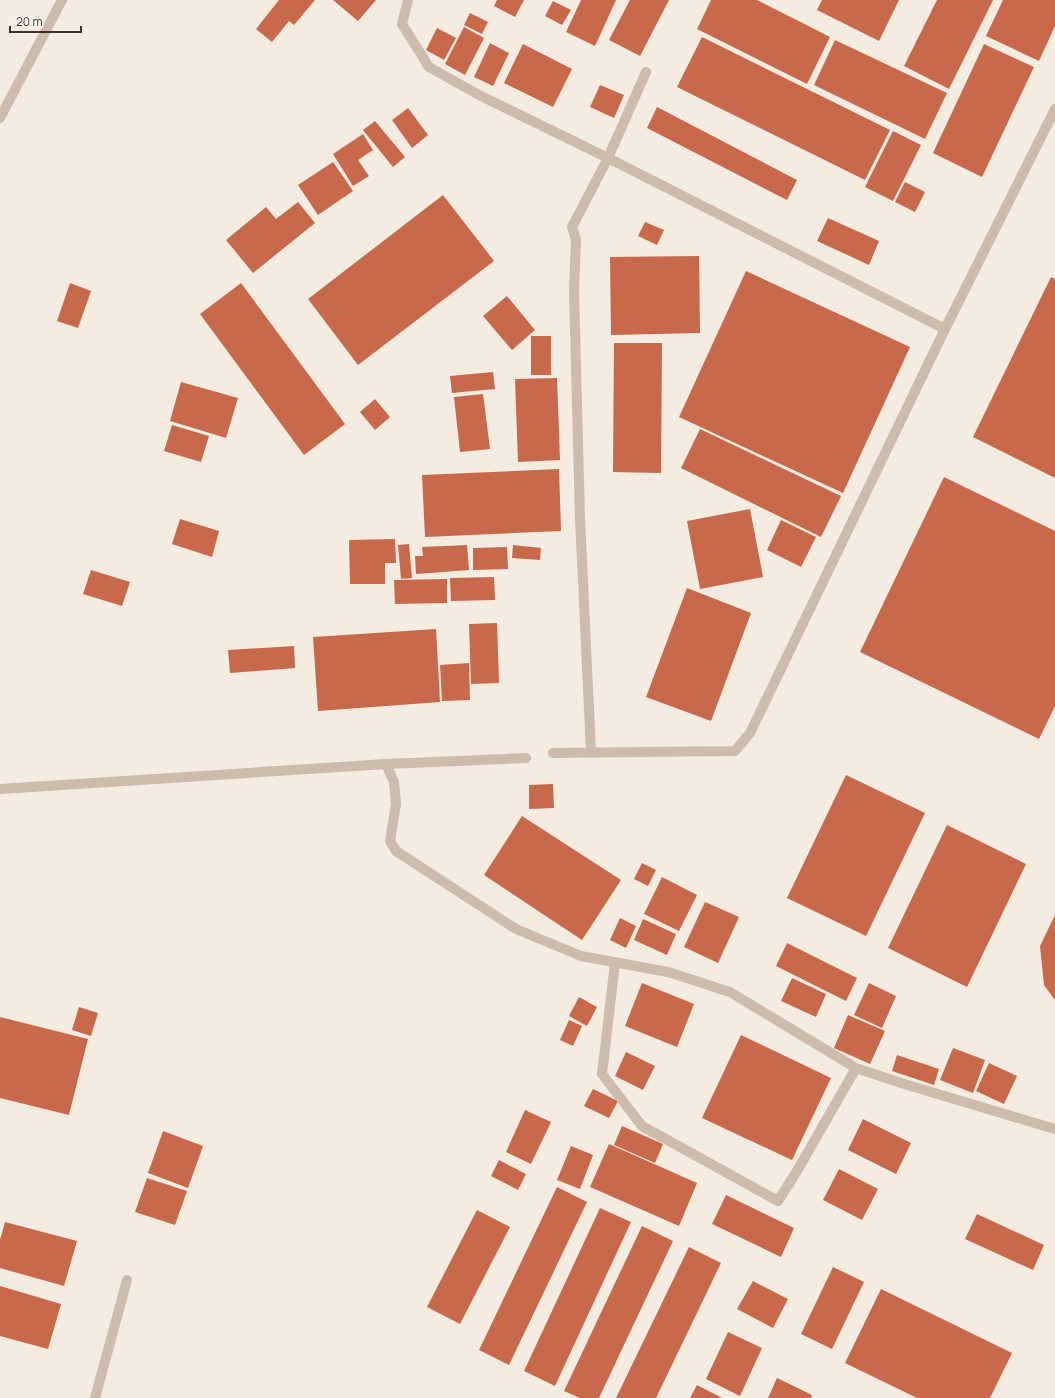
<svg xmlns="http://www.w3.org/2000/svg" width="1055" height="1398" font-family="Manrope,sans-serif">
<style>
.building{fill:#c8694b}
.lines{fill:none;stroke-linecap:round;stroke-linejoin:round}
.service{stroke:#cdbbac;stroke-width:10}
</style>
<rect width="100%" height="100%" fill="#f4ebe1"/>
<path class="building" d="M 279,0 L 315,0 L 294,25 L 289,21 L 272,42 L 256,29 Z
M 333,0 L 376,0 L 358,21 Z
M 497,0 L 524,0 L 515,17 L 494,6 Z
M 581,0 L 616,0 L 595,46 L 566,32 Z
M 630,0 L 669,0 L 640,56 L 609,40 Z
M 711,0 L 757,0 L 830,37 L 807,84 L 697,29 Z
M 822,0 L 899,0 L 879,41 L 817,10 Z
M 937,0 L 993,0 L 949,89 L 904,66 Z
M 1003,0 L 1055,0 L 1055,26 L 1039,61 L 986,36 Z
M 553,1 L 571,10 L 562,25 L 545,16 Z
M 470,13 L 488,22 L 482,34 L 464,25 Z
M 464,27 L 484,38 L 465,75 L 445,64 Z
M 437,28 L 456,38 L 444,60 L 426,50 Z
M 702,37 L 890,130 L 865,180 L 677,87 Z
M 835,40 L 947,93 L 925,139 L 814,85 Z
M 490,43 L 509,53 L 493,86 L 474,77 Z
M 523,44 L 572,69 L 553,107 L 504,83 Z
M 984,44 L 1034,67 L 982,177 L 933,153 Z
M 600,85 L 624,95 L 614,118 L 590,107 Z
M 657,107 L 797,180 L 787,200 L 647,128 Z
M 408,108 L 428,135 L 412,148 L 392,120 Z
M 375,121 L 405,157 L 393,167 L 363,130 Z
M 893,131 L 921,145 L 893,201 L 865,187 Z
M 363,134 L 373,150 L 358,160 L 369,176 L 353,186 L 333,154 Z
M 333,162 L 353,191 L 318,215 L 298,185 Z
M 905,182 L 925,192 L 915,212 L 895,202 Z
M 443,195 L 494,261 L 358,365 L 308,299 Z
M 298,202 L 315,223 L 253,273 L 226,240 L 266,207 L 276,219 Z
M 828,218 L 879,241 L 869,265 L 817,241 Z
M 645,222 L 664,230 L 657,245 L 638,236 Z
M 699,256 L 700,333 L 611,335 L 610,257 Z
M 746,271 L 910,347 L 843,493 L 679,417 Z
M 1051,277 L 1055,279 L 1055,478 L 973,437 Z
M 70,283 L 91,291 L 78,328 L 57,321 Z
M 241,283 L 345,424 L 304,455 L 200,314 Z
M 507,296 L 535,330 L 512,350 L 483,316 Z
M 531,336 L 551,336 L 551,375 L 531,375 Z
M 614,343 L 662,343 L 661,473 L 613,472 Z
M 493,372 L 495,389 L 452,393 L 450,376 Z
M 557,378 L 560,460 L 518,462 L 515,379 Z
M 181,382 L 238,398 L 226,438 L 170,421 Z
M 483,394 L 490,449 L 460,452 L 454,397 Z
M 375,399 L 390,417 L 375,430 L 360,412 Z
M 172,425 L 209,436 L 201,462 L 164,451 Z
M 700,429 L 841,496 L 821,537 L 681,468 Z
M 559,469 L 561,531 L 425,537 L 422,475 Z
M 944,477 L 1055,531 L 1055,706 L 1039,739 L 860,652 Z
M 750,509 L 763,577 L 700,589 L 687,521 Z
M 180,519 L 219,531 L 212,557 L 172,544 Z
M 781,520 L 816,537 L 801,567 L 767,550 Z
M 395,539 L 396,563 L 385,563 L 385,584 L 350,584 L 349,540 Z
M 409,544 L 412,578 L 401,579 L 398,545 Z
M 467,545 L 469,570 L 416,574 L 415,556 L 423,556 L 422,547 Z
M 513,545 L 541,548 L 540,560 L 512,558 Z
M 507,547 L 508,569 L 473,570 L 473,548 Z
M 91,570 L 130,582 L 122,606 L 83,594 Z
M 494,577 L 495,600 L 451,601 L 450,578 Z
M 447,579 L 447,603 L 395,604 L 394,580 Z
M 687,588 L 751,613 L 711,721 L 646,697 Z
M 497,623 L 499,683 L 471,684 L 469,624 Z
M 436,629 L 440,702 L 318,711 L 313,637 Z
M 294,646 L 295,668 L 230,673 L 228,650 Z
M 469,663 L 470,700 L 442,701 L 440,665 Z
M 846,775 L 925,813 L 866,936 L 787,898 Z
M 553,784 L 554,808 L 529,809 L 529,785 Z
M 522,816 L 621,880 L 582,940 L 484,875 Z
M 947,825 L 1026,864 L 967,987 L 888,948 Z
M 642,863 L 656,870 L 648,886 L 634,879 Z
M 662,877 L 697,895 L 679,931 L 644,914 Z
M 705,902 L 739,917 L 718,963 L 684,947 Z
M 1055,915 L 1055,1000 L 1044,985 L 1040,946 Z
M 620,918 L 636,926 L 626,948 L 610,940 Z
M 643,919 L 676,934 L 667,955 L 634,940 Z
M 787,943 L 857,978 L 846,1001 L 776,966 Z
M 792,978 L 826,994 L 816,1017 L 781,1001 Z
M 642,983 L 694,1004 L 677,1047 L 625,1026 Z
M 869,983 L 896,996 L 882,1028 L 854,1015 Z
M 579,997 L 597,1007 L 587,1026 L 569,1016 Z
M 79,1007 L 98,1013 L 91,1036 L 72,1030 Z
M 848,1015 L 885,1031 L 870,1064 L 834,1048 Z
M 0,1017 L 88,1039 L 69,1115 L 0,1098 Z
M 569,1020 L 582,1026 L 573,1046 L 560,1040 Z
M 741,1035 L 831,1078 L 792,1160 L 702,1118 Z
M 953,1048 L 985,1060 L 973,1093 L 940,1080 Z
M 626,1052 L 655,1066 L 643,1090 L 615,1076 Z
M 897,1055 L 939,1069 L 934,1085 L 892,1071 Z
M 989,1063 L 1017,1076 L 1004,1104 L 976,1091 Z
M 593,1089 L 618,1101 L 609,1118 L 584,1106 Z
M 525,1110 L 551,1122 L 531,1164 L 506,1152 Z
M 863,1119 L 911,1143 L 896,1174 L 848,1150 Z
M 622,1126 L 663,1144 L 655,1163 L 614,1145 Z
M 163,1131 L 203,1146 L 188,1188 L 148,1173 Z
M 609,1144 L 697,1183 L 679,1226 L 590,1187 Z
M 571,1146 L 593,1155 L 580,1189 L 557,1180 Z
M 499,1160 L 526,1174 L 518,1190 L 491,1176 Z
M 839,1169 L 878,1189 L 862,1220 L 823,1200 Z
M 147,1178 L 187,1191 L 175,1225 L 135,1212 Z
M 557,1187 L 587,1202 L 509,1365 L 479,1350 Z
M 726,1195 L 794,1228 L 781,1257 L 712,1224 Z
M 600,1208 L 631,1222 L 555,1386 L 524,1371 Z
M 477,1210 L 510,1227 L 460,1324 L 427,1307 Z
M 977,1214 L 1044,1245 L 1033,1270 L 965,1239 Z
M 5,1222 L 77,1241 L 64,1286 L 0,1268 L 0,1240 Z
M 642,1226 L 673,1241 L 599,1398 L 580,1398 L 564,1391 Z
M 689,1247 L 721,1263 L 656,1398 L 616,1398 Z
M 833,1267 L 864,1282 L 832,1349 L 801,1334 Z
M 753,1281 L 788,1299 L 773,1328 L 737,1309 Z
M 0,1286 L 61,1304 L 48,1349 L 0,1336 Z
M 881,1289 L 1012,1353 L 990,1398 L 917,1398 L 845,1363 Z
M 728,1332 L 762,1348 L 740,1396 L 706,1379 Z
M 777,1378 L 812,1395 L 811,1398 L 768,1398 Z
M 697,1385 L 722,1398 L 690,1398 Z"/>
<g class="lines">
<path class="service" d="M 408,0 L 402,24 L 429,67 L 479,95 L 608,158 L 945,329
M 0,118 L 62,0
M 591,752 L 580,518 L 574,291 L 576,240 L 572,227 L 608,158 L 646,72
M 553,753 L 735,751 L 750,733 L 945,329 L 1055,109
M 386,764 L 394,782 L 396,804 L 390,841 L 396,851 L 516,929 L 581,956 L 668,972 L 730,992 L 856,1068 L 901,1083 L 1055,1129
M 0,789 L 386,764 L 526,758
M 615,963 L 602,1074 L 642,1126 L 778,1201 L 797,1171 L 856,1068
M 95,1398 L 127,1280"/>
</g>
<path d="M10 26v6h71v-6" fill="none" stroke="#3b302b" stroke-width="2"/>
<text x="16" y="26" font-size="12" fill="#3b302b" stroke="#fbf5ee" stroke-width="3" paint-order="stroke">20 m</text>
</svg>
